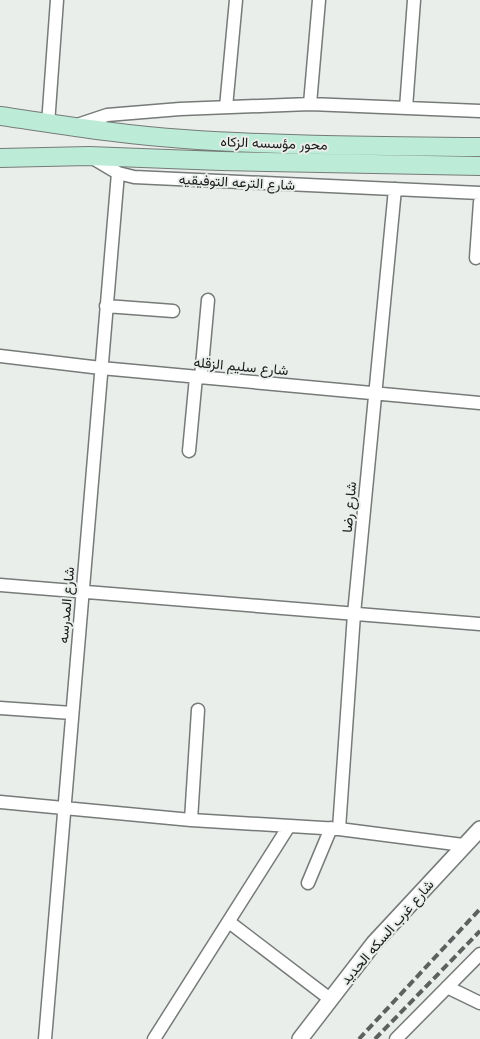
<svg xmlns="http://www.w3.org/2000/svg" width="480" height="1039" font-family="Arial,Vazirmatn,sans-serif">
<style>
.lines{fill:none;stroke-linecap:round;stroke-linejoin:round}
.minor-casing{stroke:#767a78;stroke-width:15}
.tertiary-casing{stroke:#767a78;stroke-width:18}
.secondary-casing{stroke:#767a78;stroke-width:20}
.minor{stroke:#fff;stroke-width:12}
.tertiary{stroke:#fff;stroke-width:15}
.secondary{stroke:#bcebd7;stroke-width:18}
.rail{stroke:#5e605f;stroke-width:4;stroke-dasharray:8 4;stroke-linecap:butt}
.labels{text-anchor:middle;stroke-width:4;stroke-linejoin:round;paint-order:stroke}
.street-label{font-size:14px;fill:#191a1a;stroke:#eaeeeb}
</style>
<rect width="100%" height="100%" fill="#eaeeeb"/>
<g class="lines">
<g class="minor-casing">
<path id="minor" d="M 310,104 L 319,0
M 226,107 L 236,0
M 406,108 L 414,0
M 48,124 L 57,0
M 74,126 L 107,115 L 180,109 L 310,104 L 480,111
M 91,157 L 118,173 L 134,177 L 480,193
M 476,258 L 480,202
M 106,306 L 173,311
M 0,356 L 101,368 L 480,403
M 201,377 L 208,300
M 189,451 L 196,377
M 0,585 L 480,624
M 0,708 L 72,713
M 0,802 L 191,820 L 339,829 L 463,845
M 191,820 L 198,710
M 339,829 L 354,614 L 395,189
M 308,883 L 331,828
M 229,922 L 330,999
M 447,987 L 480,1003
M 45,1039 L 118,173
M 154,1039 L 289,826
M 396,1039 L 480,954"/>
</g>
<g class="tertiary-casing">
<path id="tertiary" d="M 300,1039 L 374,943 L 480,829"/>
</g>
<g class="secondary-casing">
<path id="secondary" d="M 0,116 C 62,125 122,135 184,139 C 283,146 382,146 480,147
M 0,158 L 89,156 L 221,161 L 480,166"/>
</g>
<use href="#minor" class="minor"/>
<use href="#tertiary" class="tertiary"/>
<use href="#secondary" class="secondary"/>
<path class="rail" d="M 359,1039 L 480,909
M 375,1039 L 480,931"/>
</g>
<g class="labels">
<g class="street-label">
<text transform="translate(274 143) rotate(2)" y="5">محور مؤسسه الزكاه</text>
<text transform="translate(237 182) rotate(3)" y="5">شارع الترعه التوفيقيه</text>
<text transform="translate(241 366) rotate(5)" y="5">شارع سليم الزقله</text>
<text transform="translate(349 507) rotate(-85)" y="5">شارع رضا</text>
<text transform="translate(66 605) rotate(-85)" y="5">شارع المدرسه</text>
<text transform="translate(387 932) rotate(-49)" y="5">شارع غرب السكه الحديد</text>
</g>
</g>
</svg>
